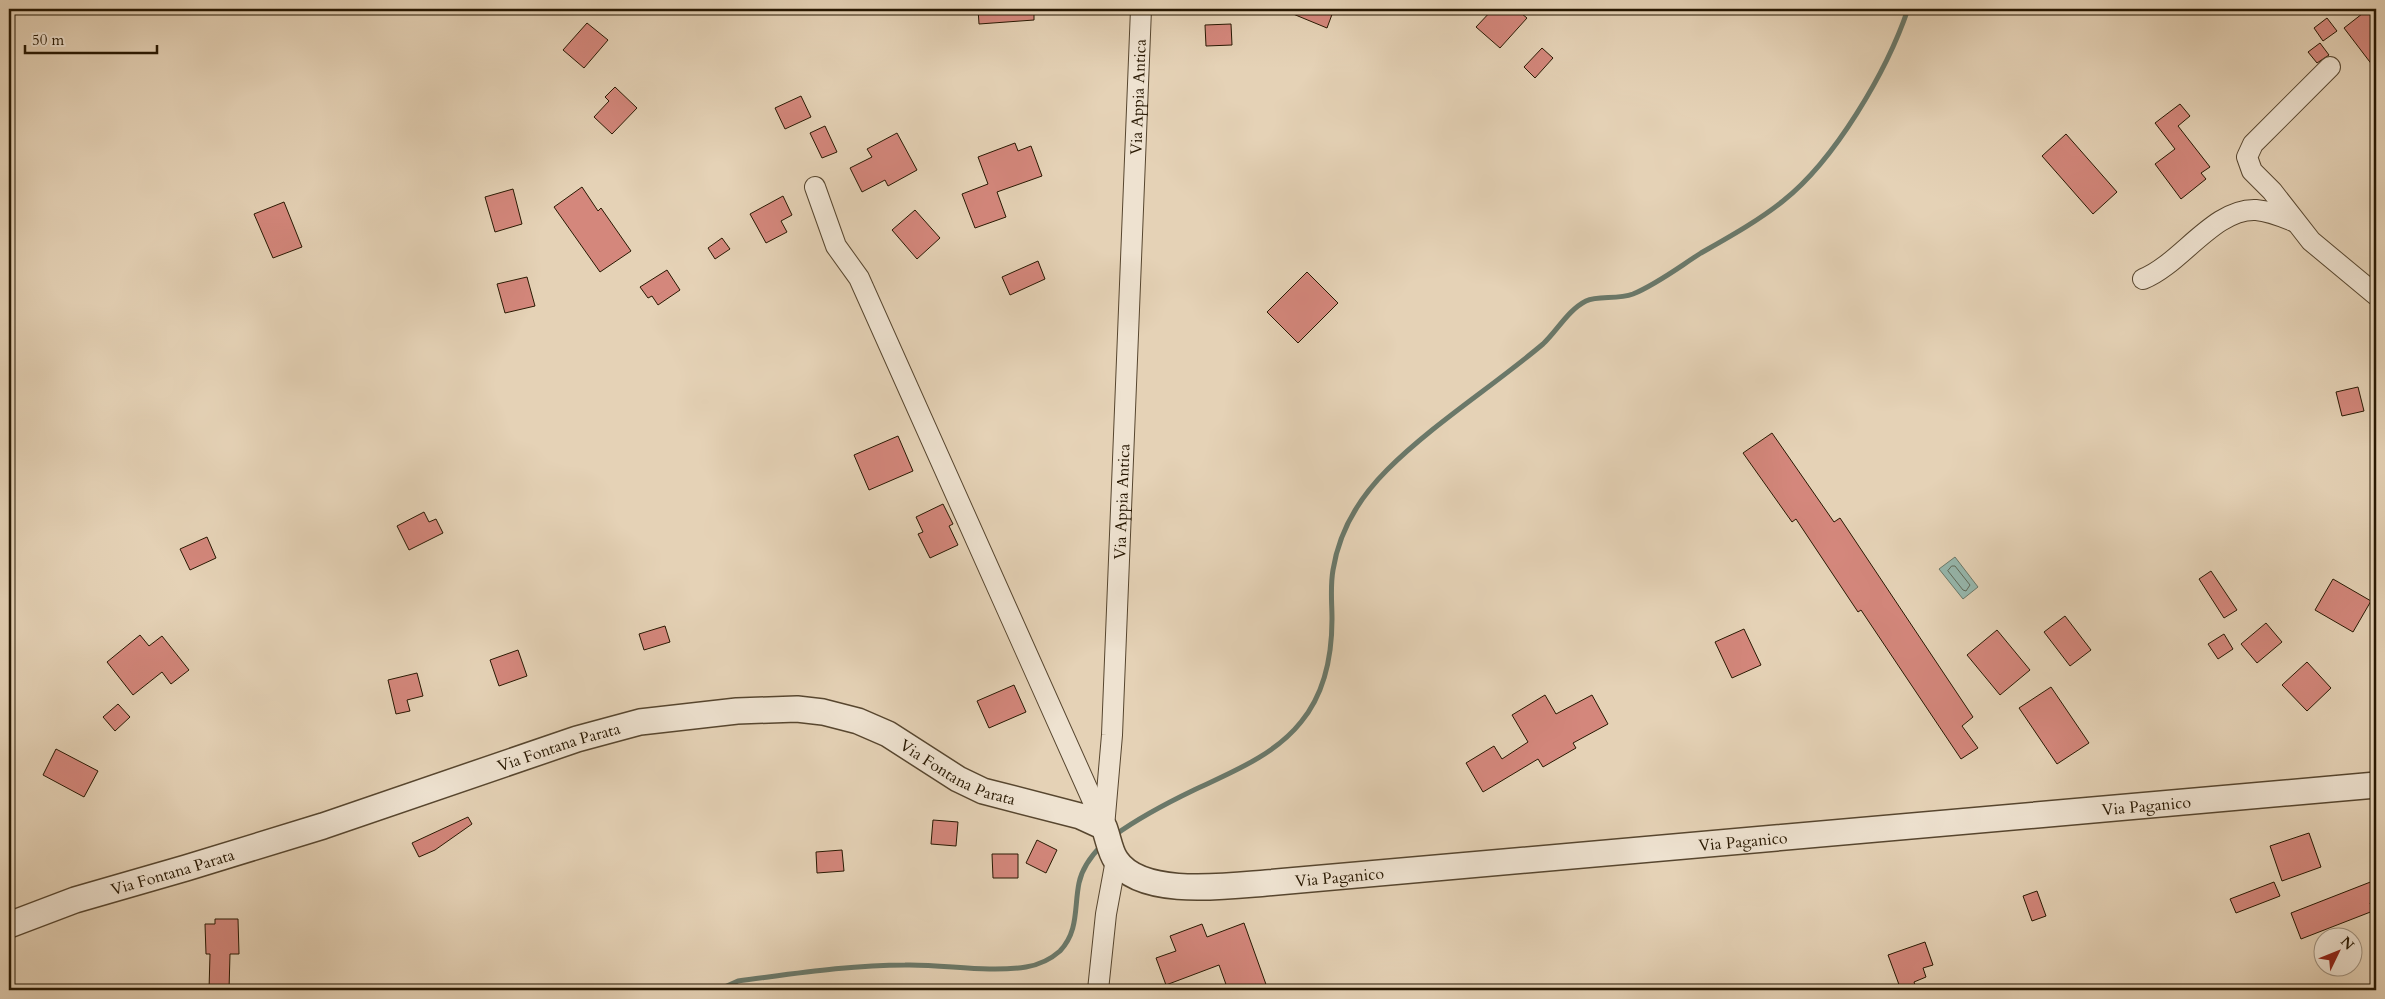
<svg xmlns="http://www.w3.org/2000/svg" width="2385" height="999" font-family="Cardo,serif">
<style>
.water{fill:#96b8ae;stroke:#6a7869}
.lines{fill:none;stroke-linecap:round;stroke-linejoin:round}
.shore{stroke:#5f6858;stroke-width:1}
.stream{stroke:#6a7869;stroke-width:5}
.building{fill:#d4877c;stroke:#281802}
.minor-casing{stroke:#57462f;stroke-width:22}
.tertiary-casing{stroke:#57462f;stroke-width:28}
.minor{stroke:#eee2d0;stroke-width:20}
.tertiary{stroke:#eee2d0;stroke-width:25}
.labels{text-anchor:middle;stroke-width:4.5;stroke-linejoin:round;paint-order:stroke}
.street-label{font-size:16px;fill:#281802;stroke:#eee2d0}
</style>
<rect width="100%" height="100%" fill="#e5d2b6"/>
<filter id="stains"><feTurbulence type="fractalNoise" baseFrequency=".004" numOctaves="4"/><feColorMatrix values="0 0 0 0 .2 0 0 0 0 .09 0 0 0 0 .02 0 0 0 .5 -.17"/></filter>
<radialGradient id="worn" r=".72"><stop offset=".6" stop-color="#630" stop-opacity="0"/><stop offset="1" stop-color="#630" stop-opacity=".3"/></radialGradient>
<path class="water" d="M 1955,557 L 1978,587 L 1963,599 L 1939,569 Z"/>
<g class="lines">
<path class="shore" d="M 1952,566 L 1955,566 L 1970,585 L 1966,591 L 1963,590 L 1948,571 Z"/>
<path class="stream" d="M 1115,835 C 1140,817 1167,803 1194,790 C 1232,772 1275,755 1301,722 C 1325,693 1332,655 1332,619 C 1332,603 1330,587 1333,570 C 1339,532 1359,498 1387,470 C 1433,424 1492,387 1543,344 C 1557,331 1568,310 1586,301 C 1598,295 1617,300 1633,294 C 1657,284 1679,267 1701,253 C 1729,237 1758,221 1783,201 C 1835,160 1887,71 1908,9
M 718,990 L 738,981 C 793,974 849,965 905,965 C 944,964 986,973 1026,967 C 1038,965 1051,959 1060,951 C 1079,931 1074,907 1079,883 C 1082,868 1092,855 1102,845"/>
</g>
<path class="building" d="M 978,9 L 1034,9 L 1034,20 L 979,24 Z
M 1281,9 L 1334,9 L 1327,28 Z
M 1493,9 L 1516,9 L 1527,18 L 1500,48 L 1476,27 Z
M 2367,10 L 2376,22 L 2376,70 L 2344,28 Z
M 2327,18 L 2337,31 L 2323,41 L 2314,28 Z
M 587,23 L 608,40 L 584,68 L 563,50 Z
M 1231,24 L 1232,45 L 1206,46 L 1205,25 Z
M 2320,43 L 2329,55 L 2317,63 L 2308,52 Z
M 1542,48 L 1553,58 L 1535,78 L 1524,67 Z
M 615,87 L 637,108 L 612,134 L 594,117 L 609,101 L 605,97 Z
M 801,96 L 811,117 L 785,129 L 775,108 Z
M 2180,104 L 2190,116 L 2178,126 L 2210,167 L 2201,173 L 2206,179 L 2181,199 L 2155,164 L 2175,149 L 2155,123 Z
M 825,126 L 837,152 L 822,158 L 810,133 Z
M 897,133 L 917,170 L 888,186 L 885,180 L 862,192 L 850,168 L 872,157 L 867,149 Z
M 2066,134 L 2117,192 L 2093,214 L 2042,156 Z
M 1015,143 L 1018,151 L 1031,146 L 1042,176 L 997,192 L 1006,217 L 975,228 L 962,194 L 988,184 L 978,157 Z
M 582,187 L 598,211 L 601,208 L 631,251 L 600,272 L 554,207 Z
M 513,189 L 522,224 L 495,232 L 485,197 Z
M 783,196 L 792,215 L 781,221 L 787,232 L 766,243 L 750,214 Z
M 284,202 L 302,247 L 273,258 L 254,214 Z
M 915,210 L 940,238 L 917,259 L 892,230 Z
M 722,238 L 730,249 L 715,259 L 708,248 Z
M 1038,261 L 1045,279 L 1010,295 L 1002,277 Z
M 667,270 L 680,290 L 658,305 L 652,296 L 648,298 L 640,287 Z
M 1307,272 L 1338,303 L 1298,343 L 1267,312 Z
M 527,277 L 535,306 L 505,313 L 497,284 Z
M 2358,387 L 2364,411 L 2342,416 L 2336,392 Z
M 1772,433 L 1834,522 L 1840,518 L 1973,717 L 1962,726 L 1978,748 L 1961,759 L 1861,610 L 1858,612 L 1796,519 L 1792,522 L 1743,453 Z
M 898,436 L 913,471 L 869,490 L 854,455 Z
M 943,504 L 953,524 L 949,526 L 958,545 L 930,558 L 918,534 L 923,532 L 916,517 Z
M 424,512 L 429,522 L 436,519 L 443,533 L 409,550 L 397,526 Z
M 207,537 L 216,558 L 190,570 L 180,549 Z
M 2211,571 L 2237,610 L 2224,618 L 2199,579 Z
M 2333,579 L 2371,601 L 2353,632 L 2315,610 Z
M 2065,616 L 2091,650 L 2070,666 L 2044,632 Z
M 2266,623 L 2282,642 L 2257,663 L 2241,644 Z
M 665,626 L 670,642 L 644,650 L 639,634 Z
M 1744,629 L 1761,665 L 1732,678 L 1715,642 Z
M 1997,630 L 2030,670 L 2000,695 L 1967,655 Z
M 2224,634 L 2233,649 L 2218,659 L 2208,644 Z
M 140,635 L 149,646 L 162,636 L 189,670 L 171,684 L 162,672 L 133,695 L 107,662 Z
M 518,650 L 527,676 L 499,686 L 490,660 Z
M 2307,662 L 2331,688 L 2307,711 L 2282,685 Z
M 417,673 L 423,696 L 407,700 L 410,711 L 396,714 L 388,680 Z
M 1014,685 L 1026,712 L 989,728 L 977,701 Z
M 2051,687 L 2089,743 L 2057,764 L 2019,708 Z
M 1545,695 L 1556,714 L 1592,695 L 1608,724 L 1573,743 L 1576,748 L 1543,767 L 1538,759 L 1483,792 L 1466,763 L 1494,746 L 1502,759 L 1528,742 L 1512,715 Z
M 118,704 L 130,717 L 115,731 L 103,717 Z
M 56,749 L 98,771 L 84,797 L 43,775 Z
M 468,817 L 472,824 L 435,850 L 419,857 L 412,843 Z
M 933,820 L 958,822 L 956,846 L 931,844 Z
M 2309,833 L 2321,867 L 2282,881 L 2270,846 Z
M 1037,840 L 1057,850 L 1046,873 L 1026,863 Z
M 842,850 L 844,871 L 817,873 L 816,852 Z
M 992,854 L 1018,854 L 1018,878 L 993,878 Z
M 2373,881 L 2376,890 L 2376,901 L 2370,903 L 2373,911 L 2301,939 L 2291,913 Z
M 2274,882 L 2280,896 L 2236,913 L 2230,899 Z
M 2037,891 L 2046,916 L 2032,921 L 2023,896 Z
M 215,919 L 238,919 L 239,954 L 230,954 L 229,990 L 209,990 L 210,954 L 206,954 L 205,924 L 215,924 Z
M 1244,923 L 1268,990 L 1228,990 L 1219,965 L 1166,985 L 1156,958 L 1176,951 L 1170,936 L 1202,924 L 1207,937 Z
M 1925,942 L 1933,965 L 1923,968 L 1926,977 L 1914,982 L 1917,990 L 1901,990 L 1888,955 Z"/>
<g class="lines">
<g class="minor-casing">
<g id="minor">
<path d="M 2330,67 L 2253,144 L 2247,157 L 2252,171 L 2272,191 L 2311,241 L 2376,295"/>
<path d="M 815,187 L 836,246 L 859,278 L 1104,826"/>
<path d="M 2143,279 C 2181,264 2214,208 2256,210 C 2269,211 2281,216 2293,221"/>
<path id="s1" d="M 1104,827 L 1112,735 L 1141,9"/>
<path d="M 1098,990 L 1106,914 L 1116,860"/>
</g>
</g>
<g class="tertiary-casing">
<g id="tertiary">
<path id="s2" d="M 9,925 L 75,900 L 186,868 L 323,826 L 577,739 L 640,722 L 737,711 L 797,709 L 823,712 L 858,721 L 888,734 L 958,779 L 983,791 L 1080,816 L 1104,827 C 1108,837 1110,852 1116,860 C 1141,898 1228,886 1266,883 L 2376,785"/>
</g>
</g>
<use href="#minor" class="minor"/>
<use href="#tertiary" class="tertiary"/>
</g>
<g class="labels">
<g class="street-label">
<text dy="6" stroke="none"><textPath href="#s1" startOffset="731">Via Appia Antica</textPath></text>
<text dy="6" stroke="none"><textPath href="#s1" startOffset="326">Via Appia Antica</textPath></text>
<text dy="6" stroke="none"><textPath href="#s2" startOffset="578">Via Fontana Parata</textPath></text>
<text dy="6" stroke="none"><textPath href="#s2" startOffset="996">Via Fontana Parata</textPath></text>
<text dy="6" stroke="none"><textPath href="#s2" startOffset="2230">Via Paganico</textPath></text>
<text dy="6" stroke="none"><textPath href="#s2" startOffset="1825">Via Paganico</textPath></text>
<text dy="6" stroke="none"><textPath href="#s2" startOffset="172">Via Fontana Parata</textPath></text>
<text dy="6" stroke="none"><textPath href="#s2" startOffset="1420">Via Paganico</textPath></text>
</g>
</g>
<rect width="2385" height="999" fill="none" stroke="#e5d2b6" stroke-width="30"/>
<rect x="10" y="10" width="2365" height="979" fill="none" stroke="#281802" stroke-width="2.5"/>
<rect x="15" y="15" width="2355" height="969" fill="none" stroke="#281802"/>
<g transform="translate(2338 952) rotate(47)"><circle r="24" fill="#eee2d0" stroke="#9f917e"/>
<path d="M0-4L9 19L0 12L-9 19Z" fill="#8f2418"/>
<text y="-8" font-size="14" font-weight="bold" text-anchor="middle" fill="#281802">N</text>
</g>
<path d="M25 45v8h132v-8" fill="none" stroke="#281802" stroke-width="2.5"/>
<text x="32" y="45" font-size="15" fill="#281802" stroke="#eee2d0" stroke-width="4" paint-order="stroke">50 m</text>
<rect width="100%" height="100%" filter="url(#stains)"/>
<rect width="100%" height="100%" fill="url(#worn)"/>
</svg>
